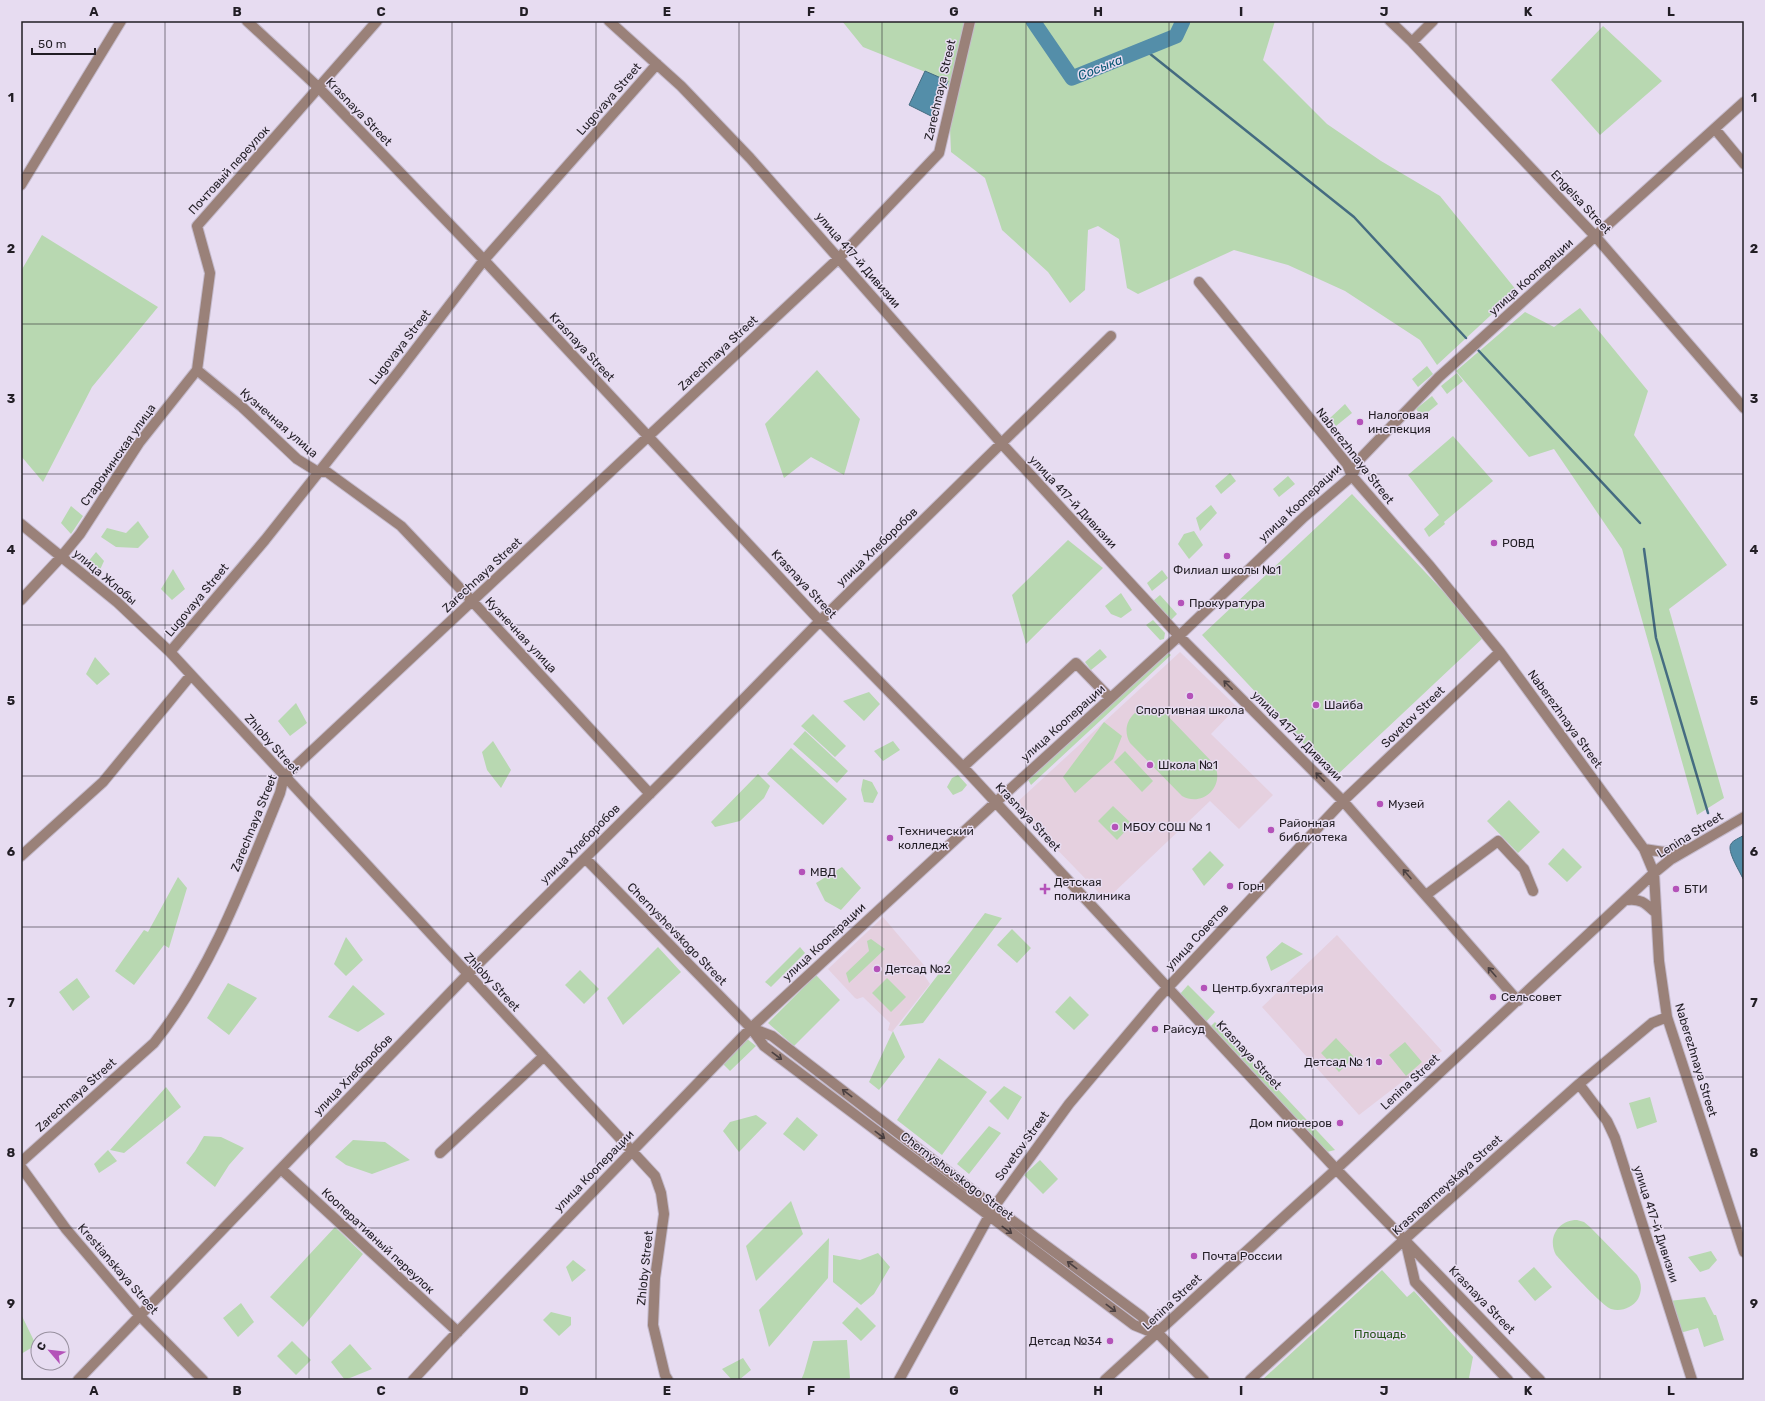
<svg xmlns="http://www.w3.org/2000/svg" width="1765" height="1401" font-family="Rubik,sans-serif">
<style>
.education{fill:#e5d0df}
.green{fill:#b8d8b1}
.water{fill:#548ea9;stroke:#456c81}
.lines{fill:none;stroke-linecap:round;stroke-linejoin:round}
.stream{stroke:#456c81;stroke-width:2.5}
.river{stroke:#548ea9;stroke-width:15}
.minor-casing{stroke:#c4bacc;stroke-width:12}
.minor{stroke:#9a8179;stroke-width:10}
.oneway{stroke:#4c4142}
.grid{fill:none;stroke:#221e25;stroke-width:1;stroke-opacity:0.55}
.poi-dot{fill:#b452b9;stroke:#e7dcf1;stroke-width:1.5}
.labels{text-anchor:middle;stroke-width:3;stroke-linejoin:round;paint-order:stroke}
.street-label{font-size:12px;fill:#221e25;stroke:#e7dcf1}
.poi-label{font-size:12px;fill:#221e25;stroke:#e7dcf1;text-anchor:start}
.park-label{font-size:12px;fill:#27561b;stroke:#e7dcf1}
.water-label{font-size:13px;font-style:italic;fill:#085774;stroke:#e7dcf1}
.neatline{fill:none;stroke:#221e25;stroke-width:1.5}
.grid-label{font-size:13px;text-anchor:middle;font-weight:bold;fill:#221e25}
</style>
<rect width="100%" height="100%" fill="#e7dcf1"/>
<path class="education" d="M 1180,652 L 1237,707 L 1211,734 L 1273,795 L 1239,829 L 1210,801 L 1106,900 L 1014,805 Z
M 883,917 L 928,970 L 924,975 L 930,984 L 892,1032 L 888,1030 L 890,1023 L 863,997 L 857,999 L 855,998 L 828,969 Z
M 1337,935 L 1442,1051 L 1359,1115 L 1262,1007 Z"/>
<path class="green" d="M 842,21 L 1275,21 L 1263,60 L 1327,124 L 1381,161 L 1440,196 L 1517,291 L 1437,365 L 1420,340 L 1345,291 L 1288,265 L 1234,250 L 1138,294 L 1127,288 L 1119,239 L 1098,226 L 1088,230 L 1085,290 L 1070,303 L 1048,272 L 1002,230 L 985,178 L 951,152 L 948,81 L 863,47 Z
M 1603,26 L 1662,81 L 1600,135 L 1551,80 Z
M 42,235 L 158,307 L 92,387 L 43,482 L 21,456 L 21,271 Z
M 1580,308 L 1648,391 L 1634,435 L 1727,565 L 1669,609 L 1724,798 L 1697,815 L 1622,549 L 1554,449 L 1529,457 L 1456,371 L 1525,312 L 1554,327 Z
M 1427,366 L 1433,374 L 1418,387 L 1412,379 Z
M 817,370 L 860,419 L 844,475 L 811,457 L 784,478 L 765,424 Z
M 1457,373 L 1463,381 L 1447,394 L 1441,386 Z
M 1432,396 L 1438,404 L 1422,417 L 1416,409 Z
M 1345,404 L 1352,413 L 1336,426 L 1330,418 Z
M 1453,436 L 1493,481 L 1444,522 L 1445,524 L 1429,537 L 1424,529 L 1439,515 L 1408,475 Z
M 1230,473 L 1236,481 L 1221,494 L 1215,486 Z
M 1288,476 L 1295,484 L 1279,497 L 1273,489 Z
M 1352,494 L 1485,636 L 1335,777 L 1202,635 Z
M 1211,505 L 1217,513 L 1200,531 L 1196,518 Z
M 71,506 L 83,516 L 71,534 L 61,523 Z
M 138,521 L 149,537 L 138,548 L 116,547 L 101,537 L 107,528 L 126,533 Z
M 1194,531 L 1203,545 L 1189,559 L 1178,544 L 1184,534 Z
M 1068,540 L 1103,568 L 1026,644 L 1012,595 Z
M 96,552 L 104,561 L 99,572 L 87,563 Z
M 173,569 L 185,589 L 172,600 L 161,589 Z
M 1162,570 L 1168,578 L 1152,591 L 1147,583 Z
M 1121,593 L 1132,610 L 1121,618 L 1111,614 L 1105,606 Z
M 1160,595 L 1177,614 L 1170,621 L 1153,601 Z
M 1153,620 L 1165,633 L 1164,639 L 1160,640 L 1146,625 Z
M 1100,649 L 1107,657 L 1091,670 L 1085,662 Z
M 1166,651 L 1171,655 L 1031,785 L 1027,778 Z
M 95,657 L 110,674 L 97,685 L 86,674 Z
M 869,692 L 880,704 L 864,721 L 843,701 Z
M 296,703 L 307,723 L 290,736 L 278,721 Z
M 1152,707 L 1159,709 L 1165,713 L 1214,764 C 1226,785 1203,808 1182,796 L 1130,743 C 1120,726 1133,707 1152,707 Z
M 813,714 L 846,746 L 835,757 L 801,726 Z
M 1104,722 L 1122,736 L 1113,759 L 1075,793 L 1063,777 Z
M 805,731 L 848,771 L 837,783 L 793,744 Z
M 493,741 L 511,770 L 501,788 L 487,770 L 482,752 Z
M 893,741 L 900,750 L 883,761 L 874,751 Z
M 791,748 L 847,799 L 823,825 L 767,774 Z
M 1125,751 L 1153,781 L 1142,792 L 1114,762 Z
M 758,774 L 770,786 L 764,798 L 740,821 L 715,827 L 711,822 Z
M 958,775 L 967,785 L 962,791 L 953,795 L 947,787 L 952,778 Z
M 863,779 L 872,782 L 878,793 L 873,803 L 864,802 L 861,790 Z
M 1509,800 L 1540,832 L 1518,853 L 1487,821 Z
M 1113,806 L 1132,824 L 1117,840 L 1098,821 Z
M 1563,848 L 1582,867 L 1567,882 L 1548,864 Z
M 1210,851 L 1224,865 L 1204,886 L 1192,869 Z
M 842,867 L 861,888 L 841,910 L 825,901 L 816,883 Z
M 178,877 L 187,888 L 169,948 L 164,945 L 134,985 L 115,971 L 144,930 L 148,932 Z
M 985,913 L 1002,918 L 923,1023 L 899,1026 Z
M 1012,929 L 1031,948 L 1017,963 L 997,945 Z
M 346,937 L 363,960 L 346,976 L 334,964 Z
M 871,939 L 885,949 L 849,983 L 846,973 L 869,951 L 867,941 Z
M 1282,942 L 1303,954 L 1271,971 L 1266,957 Z
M 658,947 L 681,972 L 623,1025 L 607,998 Z
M 800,947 L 805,953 L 771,987 L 765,982 Z
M 580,970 L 599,989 L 584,1004 L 565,985 Z
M 816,975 L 840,1000 L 794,1046 L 768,1023 Z
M 77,978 L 90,997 L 73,1011 L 59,992 Z
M 887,978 L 906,997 L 891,1012 L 872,993 Z
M 228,983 L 257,998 L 229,1035 L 207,1018 Z
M 353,985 L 385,1014 L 358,1032 L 328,1017 Z
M 1188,985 L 1215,1012 L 1205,1023 L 1180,994 Z
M 1070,996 L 1089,1015 L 1074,1030 L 1055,1012 Z
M 1215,1022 L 1335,1150 L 1327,1152 L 1211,1026 Z
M 893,1031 L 905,1057 L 879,1090 L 869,1082 Z
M 746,1038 L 756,1046 L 730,1071 L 722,1063 Z
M 1336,1038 L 1354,1057 L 1339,1072 L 1321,1053 Z
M 1405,1042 L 1422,1062 L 1406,1076 L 1389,1055 Z
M 939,1058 L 987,1092 L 942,1155 L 897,1120 Z
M 1004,1086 L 1022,1097 L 1008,1120 L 989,1101 Z
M 166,1087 L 181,1107 L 124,1153 L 110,1150 Z
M 1650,1097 L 1657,1122 L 1637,1129 L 1629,1103 Z
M 756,1115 L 767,1123 L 739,1152 L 723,1131 L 730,1122 Z
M 797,1117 L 818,1135 L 804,1151 L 783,1134 Z
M 989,1126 L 1001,1133 L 969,1174 L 957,1164 Z
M 204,1136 L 221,1137 L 244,1148 L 229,1165 L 215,1187 L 186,1163 L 195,1151 Z
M 353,1140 L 385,1142 L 410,1160 L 372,1174 L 346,1165 L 335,1157 Z
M 108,1150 L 117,1161 L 99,1173 L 94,1164 Z
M 1040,1160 L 1058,1179 L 1043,1194 L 1024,1175 Z
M 791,1201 L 803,1234 L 756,1281 L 746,1246 Z
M 1577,1220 L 1584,1222 L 1590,1227 L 1637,1275 C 1642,1283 1642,1291 1638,1299 C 1632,1308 1621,1312 1611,1309 C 1601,1305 1565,1265 1556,1255 C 1547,1238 1558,1220 1577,1220 Z
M 335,1227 L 363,1254 L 303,1327 L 270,1297 Z
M 829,1238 L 828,1278 L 769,1347 L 759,1310 Z
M 1711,1251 L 1717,1260 L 1709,1269 L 1700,1272 L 1688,1257 Z
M 878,1253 L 890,1267 L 874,1294 L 861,1305 L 833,1282 L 833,1255 L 860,1260 Z
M 573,1260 L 586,1270 L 572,1282 L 566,1267 Z
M 1534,1267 L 1552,1287 L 1535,1301 L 1518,1281 Z
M 1382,1270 L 1407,1297 L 1414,1291 L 1473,1357 L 1469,1378 L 1471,1380 L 1262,1380 Z
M 1705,1297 L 1714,1315 L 1716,1315 L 1724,1340 L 1704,1347 L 1698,1328 L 1680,1333 L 1669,1301 Z
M 241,1303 L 254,1322 L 238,1337 L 223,1318 Z
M 857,1307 L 876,1326 L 861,1341 L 842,1323 Z
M 551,1312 L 571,1317 L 571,1325 L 559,1336 L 543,1320 Z
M 21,1314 L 36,1345 L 21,1354 Z
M 847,1340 L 850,1378 L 848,1380 L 801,1380 L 804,1373 L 813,1341 Z
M 292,1341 L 311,1360 L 296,1375 L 277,1356 Z
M 350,1344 L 372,1369 L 345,1380 L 331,1362 Z
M 743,1358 L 751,1370 L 739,1380 L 732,1380 L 722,1369 Z"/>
<path class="water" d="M 925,71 L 948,81 L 933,117 L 909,105 Z
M 1744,835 L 1744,881 C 1741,873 1726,851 1731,844 C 1733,840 1740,838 1744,835 Z"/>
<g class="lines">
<path class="stream" d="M 1144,49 L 1354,217 L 1466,338
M 1478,350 L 1640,523
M 1644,549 L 1656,638 L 1708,813"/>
<path class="river" d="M 1033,21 L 1072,78 L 1176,36 L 1183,21"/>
<g class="minor-casing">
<path id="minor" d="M 247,21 L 319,88 L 484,260 L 820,621 L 963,767 L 1336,1169 L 1540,1380
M 609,21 L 681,86 L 750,158 L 1002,444 L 1179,636 L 1343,801 L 1518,1001
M 1390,21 L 1412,42 L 1595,236 L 1744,408
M 1412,42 L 1433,21
M 1715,129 L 1744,164
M 21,185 L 121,21
M 1199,282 L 1347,464 L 1352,476 L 1429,565 L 1500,652 L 1644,849 L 1654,873 L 1659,961 L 1667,1017 L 1744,1252
M 197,370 L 242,407 L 297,459 L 318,472 L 327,472 L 401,526 L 473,602 L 650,794
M 197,370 L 210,273 L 197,226 L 377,21
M 21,524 L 117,602 L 170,652 L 655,1176 L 661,1193 L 664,1214 L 655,1278 L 653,1325 L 665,1375 L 668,1380
M 21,600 L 61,557 L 80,534 L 139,443 L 197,370
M 170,652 L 265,540 L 399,371 L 484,260 L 657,64
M 963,767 L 1076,663 L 1110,698
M 1644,849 L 1664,852 L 1683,849
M 21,856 L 103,782 L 191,675
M 585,858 L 751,1028 L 764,1046 L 1134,1325 L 1156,1334
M 1426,895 L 1498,841 L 1524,869 L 1533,891
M 1627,900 C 1641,898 1646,904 1656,913
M 751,1028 L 772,1036 L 994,1207 L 1141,1316 L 1204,1380
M 1579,1084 L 1607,1121 L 1615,1138 L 1692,1380
M 440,1153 L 544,1056
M 21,1162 L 154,1043 C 212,970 245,879 280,793 L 284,777 L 839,258 L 939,153 L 970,21
M 21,1167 L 66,1229 L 140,1316 L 203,1380
M 281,1169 L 458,1332
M 1405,1239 L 1415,1282 L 1508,1380
M 78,1380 L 467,975 L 671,773 L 820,621 L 1111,336
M 413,1380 L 447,1343 L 751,1028 L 996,802 L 1179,636 L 1304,517 L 1352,476 L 1359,460 L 1439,377 L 1744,102
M 899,1380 L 994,1207 L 1069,1104 L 1160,996 L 1343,801 L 1500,652
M 1105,1380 L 1331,1174 L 1654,873 L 1670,860 L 1744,817
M 1250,1380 L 1416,1229 L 1579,1084 L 1652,1023 L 1667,1017"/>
</g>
<use href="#minor" class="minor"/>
</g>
<defs><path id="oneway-shaft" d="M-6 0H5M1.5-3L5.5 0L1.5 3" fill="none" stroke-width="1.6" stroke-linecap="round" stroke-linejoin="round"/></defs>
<g class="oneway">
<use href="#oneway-shaft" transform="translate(1228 685) rotate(-135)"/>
<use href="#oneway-shaft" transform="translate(1320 777) rotate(-135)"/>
<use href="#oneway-shaft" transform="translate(1407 874) rotate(-131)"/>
<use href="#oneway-shaft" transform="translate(1492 972) rotate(-131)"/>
<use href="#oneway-shaft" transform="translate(777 1056) rotate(37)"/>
<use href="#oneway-shaft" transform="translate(847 1093) rotate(-143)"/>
<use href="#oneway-shaft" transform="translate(880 1135) rotate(37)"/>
<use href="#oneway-shaft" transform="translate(1007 1230) rotate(37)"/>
<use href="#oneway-shaft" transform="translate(1072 1265) rotate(-143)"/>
<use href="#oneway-shaft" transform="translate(1111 1308) rotate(37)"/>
</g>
<path class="grid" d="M 165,21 L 165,1380M 309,21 L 309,1380M 452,21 L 452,1380M 596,21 L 596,1380M 739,21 L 739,1380M 882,21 L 882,1380M 1026,21 L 1026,1380M 1169,21 L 1169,1380M 1313,21 L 1313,1380M 1456,21 L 1456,1380M 1600,21 L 1600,1380M 21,173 L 1744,173M 21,324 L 1744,324M 21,474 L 1744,474M 21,625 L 1744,625M 21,776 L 1744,776M 21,927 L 1744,927M 21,1077 L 1744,1077M 21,1228 L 1744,1228"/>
<g class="poi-dot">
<circle cx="1360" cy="422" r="4"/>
<circle cx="1494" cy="543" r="4"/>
<circle cx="1227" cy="556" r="4"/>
<circle cx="1181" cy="603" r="4"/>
<circle cx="1190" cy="696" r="4"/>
<circle cx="1316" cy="705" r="4"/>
<circle cx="1150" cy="765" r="4"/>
<circle cx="1380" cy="804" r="4"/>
<circle cx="1115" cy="827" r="4"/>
<circle cx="1271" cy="830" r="4"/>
<circle cx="890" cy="838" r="4"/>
<circle cx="802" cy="872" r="4"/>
<circle cx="1230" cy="886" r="4"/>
<path d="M1043 883h4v4h4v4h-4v4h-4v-4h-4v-4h4z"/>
<circle cx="1676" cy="889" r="4"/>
<circle cx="877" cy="969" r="4"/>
<circle cx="1204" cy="988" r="4"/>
<circle cx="1493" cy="997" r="4"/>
<circle cx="1155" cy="1029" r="4"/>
<circle cx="1379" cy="1062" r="4"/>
<circle cx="1340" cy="1123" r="4"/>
<circle cx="1194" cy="1256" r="4"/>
<circle cx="1110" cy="1341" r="4"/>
</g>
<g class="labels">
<g class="street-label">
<text transform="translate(940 90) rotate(-77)" y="4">Zarechnaya Street</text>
<text transform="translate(609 99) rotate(-49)" y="4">Lugovaya Street</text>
<text transform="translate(359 112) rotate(46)" y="4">Krasnaya Street</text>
<text transform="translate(229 170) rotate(-48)" y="4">Почтовый переулок</text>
<text transform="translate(1581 202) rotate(47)" y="4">Engelsa Street</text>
<text transform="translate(858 260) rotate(49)" y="4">улица 417-й Дивизии</text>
<text transform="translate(1531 277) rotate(-42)" y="4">улица Кооперации</text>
<text transform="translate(400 347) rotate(-52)" y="4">Lugovaya Street</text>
<text transform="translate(582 347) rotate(47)" y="4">Krasnaya Street</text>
<text transform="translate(718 353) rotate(-43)" y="4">Zarechnaya Street</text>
<text transform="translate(279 423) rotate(41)" y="4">Кузнечная улица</text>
<text transform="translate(118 455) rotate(-55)" y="4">Староминская улица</text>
<text transform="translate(1355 456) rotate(52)" y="4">Naberezhnaya Street</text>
<text transform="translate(1073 502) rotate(47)" y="4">улица 417-й Дивизии</text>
<text transform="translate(1300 503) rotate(-43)" y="4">улица Кооперации</text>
<text transform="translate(877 547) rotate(-44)" y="4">улица Хлеборобов</text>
<text transform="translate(482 575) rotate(-43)" y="4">Zarechnaya Street</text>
<text transform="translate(105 577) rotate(40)" y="4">улица Жлобы</text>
<text transform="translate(804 584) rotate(47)" y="4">Krasnaya Street</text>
<text transform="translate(197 600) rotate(-50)" y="4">Lugovaya Street</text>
<text transform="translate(521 635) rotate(47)" y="4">Кузнечная улица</text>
<text transform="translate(1413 717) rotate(-44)" y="4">Sovetov Street</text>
<text transform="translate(1565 719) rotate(54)" y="4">Naberezhnaya Street</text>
<text transform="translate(1063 723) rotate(-42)" y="4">улица Кооперации</text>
<text transform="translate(1297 736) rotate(45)" y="4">улица 417-й Дивизии</text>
<text transform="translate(272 744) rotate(48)" y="4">Zhloby Street</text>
<text transform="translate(1028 817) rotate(47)" y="4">Krasnaya Street</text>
<text transform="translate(254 823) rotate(-68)" y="4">Zarechnaya Street</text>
<text transform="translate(1690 835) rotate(-32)" y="4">Lenina Street</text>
<text transform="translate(580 844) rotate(-45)" y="4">улица Хлеборобов</text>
<text transform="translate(677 934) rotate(46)" y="4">Chernyshevskogo Street</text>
<text transform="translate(1197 937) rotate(-47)" y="4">улица Советов</text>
<text transform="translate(824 942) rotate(-43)" y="4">улица Кооперации</text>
<text transform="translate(492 982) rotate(47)" y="4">Zhloby Street</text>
<text transform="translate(1249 1055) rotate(47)" y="4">Krasnaya Street</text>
<text transform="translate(1696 1060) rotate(73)" y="4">Naberezhnaya Street</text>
<text transform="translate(353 1075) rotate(-46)" y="4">улица Хлеборобов</text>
<text transform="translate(1410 1082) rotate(-43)" y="4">Lenina Street</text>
<text transform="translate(76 1095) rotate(-42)" y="4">Zarechnaya Street</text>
<text transform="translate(1022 1146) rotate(-54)" y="4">Sovetov Street</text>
<text transform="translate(594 1171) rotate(-46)" y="4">улица Кооперации</text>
<text transform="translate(957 1176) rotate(37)" y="4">Chernyshevskogo Street</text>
<text transform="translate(1447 1185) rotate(-42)" y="4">Krasnoarmeyskaya Street</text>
<text transform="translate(1656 1224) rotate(72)" y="4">улица 417-й Дивизии</text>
<text transform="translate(378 1241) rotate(43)" y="4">Кооперативный переулок</text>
<text transform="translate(645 1268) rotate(-84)" y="4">Zhloby Street</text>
<text transform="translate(118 1269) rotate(49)" y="4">Krestianskaya Street</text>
<text transform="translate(1482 1300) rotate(46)" y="4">Krasnaya Street</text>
<text transform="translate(1172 1302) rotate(-43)" y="4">Lenina Street</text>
</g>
<g class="poi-label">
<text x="1368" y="419">Налоговая<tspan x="1368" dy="14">инспекция</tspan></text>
<text x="1502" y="547">РОВД</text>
<text x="1227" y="574" text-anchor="middle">Филиал школы №1</text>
<text x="1189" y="607">Прокуратура</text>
<text x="1324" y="709">Шайба</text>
<text x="1190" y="714" text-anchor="middle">Спортивная школа</text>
<text x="1158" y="769">Школа №1</text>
<text x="1388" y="808">Музей</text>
<text x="1279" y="827">Районная<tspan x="1279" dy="14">библиотека</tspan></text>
<text x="1123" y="831">МБОУ СОШ № 1</text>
<text x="898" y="835">Технический<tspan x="898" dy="14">колледж</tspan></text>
<text x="810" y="876">МВД</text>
<text x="1054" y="886">Детская<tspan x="1054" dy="14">поликлиника</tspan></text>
<text x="1238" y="890">Горн</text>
<text x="1684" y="893">БТИ</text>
<text x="885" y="973">Детсад №2</text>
<text x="1212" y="992">Центр.бухгалтерия</text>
<text x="1501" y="1001">Сельсовет</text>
<text x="1163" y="1033">Райсуд</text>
<text x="1371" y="1066" text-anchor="end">Детсад № 1</text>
<text x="1332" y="1127" text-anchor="end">Дом пионеров</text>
<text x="1202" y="1260">Почта России</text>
<text x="1102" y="1345" text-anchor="end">Детсад №34</text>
</g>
<g class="park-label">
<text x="1380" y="1338">Площадь</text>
</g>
<g class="water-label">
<text transform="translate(1100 67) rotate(-22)" y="5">Сосыка</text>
</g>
</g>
<rect width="1765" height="1401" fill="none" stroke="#e7dcf1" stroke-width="44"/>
<g transform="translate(50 1351) rotate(298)"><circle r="19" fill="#e7dcf1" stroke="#98909f"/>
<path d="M0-3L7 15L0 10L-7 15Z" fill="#b452b9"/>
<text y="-6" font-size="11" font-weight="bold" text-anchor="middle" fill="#221e25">С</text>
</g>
<path d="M32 48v6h63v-6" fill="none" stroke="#221e25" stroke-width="2"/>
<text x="38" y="48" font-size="12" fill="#221e25" stroke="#e7dcf1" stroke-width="3" paint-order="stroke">50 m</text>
<rect x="22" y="22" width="1721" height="1357" class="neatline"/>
<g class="grid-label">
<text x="94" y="16">A</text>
<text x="237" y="16">B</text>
<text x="381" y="16">C</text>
<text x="524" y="16">D</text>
<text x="667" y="16">E</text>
<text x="811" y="16">F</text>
<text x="954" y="16">G</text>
<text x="1098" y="16">H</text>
<text x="1241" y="16">I</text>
<text x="1384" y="16">J</text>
<text x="1528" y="16">K</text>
<text x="1671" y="16">L</text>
<text x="11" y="102">1</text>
<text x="1754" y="102">1</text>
<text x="11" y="253">2</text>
<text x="1754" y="253">2</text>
<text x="11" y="403">3</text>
<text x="1754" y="403">3</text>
<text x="11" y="554">4</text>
<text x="1754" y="554">4</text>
<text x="11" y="705">5</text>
<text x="1754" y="705">5</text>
<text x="11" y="856">6</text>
<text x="1754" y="856">6</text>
<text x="11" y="1007">7</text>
<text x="1754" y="1007">7</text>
<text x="11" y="1157">8</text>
<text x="1754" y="1157">8</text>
<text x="11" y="1308">9</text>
<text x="1754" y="1308">9</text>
<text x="94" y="1395">A</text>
<text x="237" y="1395">B</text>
<text x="381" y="1395">C</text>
<text x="524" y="1395">D</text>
<text x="667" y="1395">E</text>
<text x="811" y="1395">F</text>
<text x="954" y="1395">G</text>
<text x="1098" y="1395">H</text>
<text x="1241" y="1395">I</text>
<text x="1384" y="1395">J</text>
<text x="1528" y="1395">K</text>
<text x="1671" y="1395">L</text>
</g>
</svg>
